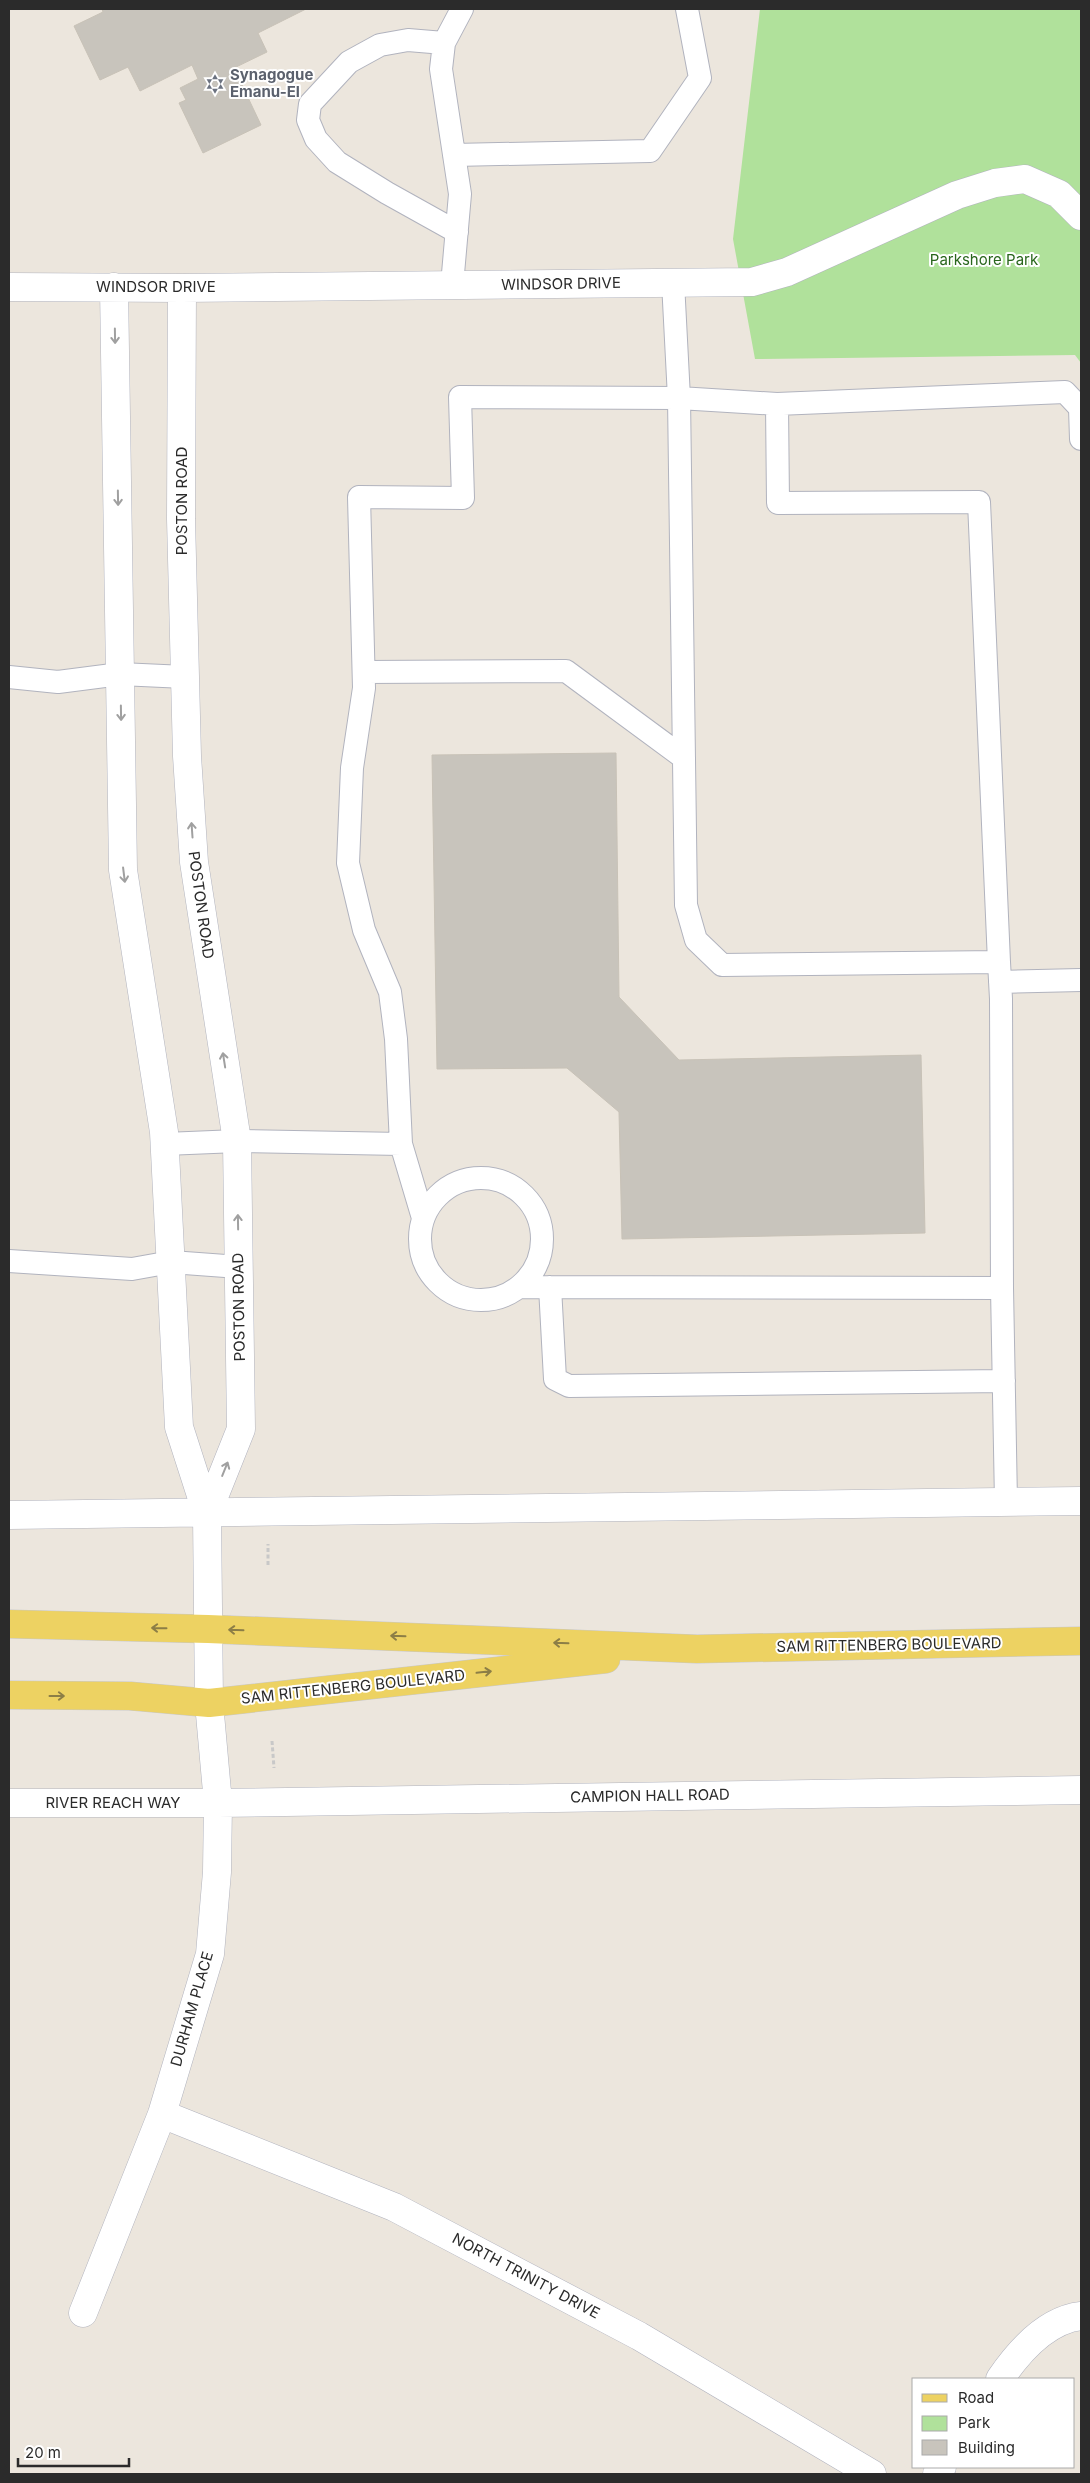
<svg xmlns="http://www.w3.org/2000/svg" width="1090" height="2483" font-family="Inter,sans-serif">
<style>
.green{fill:#b0e19b}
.building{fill:#c8c4bc;stroke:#c8c2b7}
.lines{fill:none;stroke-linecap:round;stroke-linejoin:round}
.service-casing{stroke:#b1b3be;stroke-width:24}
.minor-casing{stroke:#b1b3be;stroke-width:29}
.primary-casing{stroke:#c8c8c8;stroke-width:29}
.path{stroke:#c8c8c8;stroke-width:3;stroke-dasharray:4 2.5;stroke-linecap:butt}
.service{stroke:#fff;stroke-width:22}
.minor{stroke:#fff;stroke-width:28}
.primary{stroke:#edd262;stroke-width:28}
.oneway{stroke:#a0a0a0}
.oneway2{stroke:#8c7e46}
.labels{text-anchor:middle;stroke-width:4;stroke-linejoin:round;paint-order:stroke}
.worship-label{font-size:15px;font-weight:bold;fill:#5b616d;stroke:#fff;text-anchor:start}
.park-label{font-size:15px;fill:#29661c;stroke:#fff}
.street-label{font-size:15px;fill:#2b2b2b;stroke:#fff}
</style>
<rect width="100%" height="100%" fill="#ece6dd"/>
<path class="green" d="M 760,9 L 1081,9 L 1081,363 L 1075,355 L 755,359 L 733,239 Z"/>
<path class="building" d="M 102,9 L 306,9 L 258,33 L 267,52 L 234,68 L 261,125 L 203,153 L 179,103 L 186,100 L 180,88 L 198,79 L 192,65 L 140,91 L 128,67 L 100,80 L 74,26 L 103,12 Z
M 616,753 L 619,997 L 679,1060 L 921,1055 L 925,1233 L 622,1239 L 619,1112 L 567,1068 L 437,1069 L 432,755 Z"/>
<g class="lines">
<g class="service-casing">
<path id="service" d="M 444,43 L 408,40 L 380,45 L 349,62 L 310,104 L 308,120 L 316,139 L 337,162 L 387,193 L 457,232
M 454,155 L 650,151 L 700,78 L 687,9
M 452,285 L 460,194 L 441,69 L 444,43 L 462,9
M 777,404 L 1065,392 L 1080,408 L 1081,439
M 364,672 L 566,671 L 684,758
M 9,677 L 58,682 L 120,674 L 185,677
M 1000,982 L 1081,980
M 165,1144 L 237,1141 L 401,1144 L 396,1039 L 390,992 L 364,930 L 348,863 L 352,768 L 364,688 L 359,497 L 463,498 L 460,397 L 679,398 L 673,282
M 401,1144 L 423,1218
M420 1239a61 61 0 1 1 122 0a61 61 0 1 1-122 0Z
M 9,1261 L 132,1269 L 171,1262 L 239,1267
M 520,1287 L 1002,1288 L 1001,999 L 999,962 L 979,502 L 778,503 L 777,404 L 679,398 L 686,905 L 696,940 L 722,965 L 999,962
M 550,1287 L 555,1379 L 569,1386 L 1004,1381
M 1002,1288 L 1006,1502"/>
</g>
<g class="minor-casing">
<path id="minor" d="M 9,287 L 182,288 L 752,282 L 787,272 L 957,195 L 995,183 L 1025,179 L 1059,194 L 1081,216
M 182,288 L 181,519 L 187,756 L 194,862 L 237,1141 L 241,1429 L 207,1514
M 9,1515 L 1081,1501
M 9,1803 L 218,1803 L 1081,1790
M 162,2114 L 394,2207 L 639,2336 L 872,2474
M 83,2313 L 162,2114 L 210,1954 L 217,1872 L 218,1803 L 209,1703 L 207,1514 L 179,1427 L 164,1132 L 123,870 L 114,287
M 1000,2379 C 1019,2351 1046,2320 1081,2316
M 937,2474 L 942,2467"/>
</g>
<g class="primary-casing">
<path id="primary" d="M 9,1624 L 208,1629 L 697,1649 L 1081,1641
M 9,1695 L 130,1696 L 209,1703 L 606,1659"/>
</g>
<path class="path" d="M 268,1565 L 268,1544
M 272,1741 L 274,1768"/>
<use href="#service" class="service"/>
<use href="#minor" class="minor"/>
<use href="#primary" class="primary"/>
</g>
<defs><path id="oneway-shaft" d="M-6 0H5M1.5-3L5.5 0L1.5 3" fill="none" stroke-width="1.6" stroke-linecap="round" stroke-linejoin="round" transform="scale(1.25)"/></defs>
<g class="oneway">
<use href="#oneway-shaft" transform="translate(115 336) rotate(89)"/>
<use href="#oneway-shaft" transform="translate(118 498) rotate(89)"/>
<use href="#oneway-shaft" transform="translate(121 713) rotate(89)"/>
<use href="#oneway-shaft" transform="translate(192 830) rotate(-94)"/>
<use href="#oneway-shaft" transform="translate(124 875) rotate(83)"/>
<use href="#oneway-shaft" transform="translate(224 1060) rotate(-99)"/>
<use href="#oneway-shaft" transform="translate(238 1222) rotate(-91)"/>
<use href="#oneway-shaft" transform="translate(225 1469) rotate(-68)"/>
</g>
<g class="oneway2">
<use href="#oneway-shaft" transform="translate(159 1628) rotate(-179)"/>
<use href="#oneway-shaft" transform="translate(236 1630) rotate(-178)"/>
<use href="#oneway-shaft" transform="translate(398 1636) rotate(-178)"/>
<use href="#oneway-shaft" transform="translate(561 1643) rotate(-178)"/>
<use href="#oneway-shaft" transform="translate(484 1672) rotate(-6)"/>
<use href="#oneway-shaft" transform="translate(57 1696)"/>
</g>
<defs>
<g id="synagogue-bare" transform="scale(1.5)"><path d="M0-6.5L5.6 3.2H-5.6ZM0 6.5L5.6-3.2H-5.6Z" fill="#6b7280" stroke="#fff" stroke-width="2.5" paint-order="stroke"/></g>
</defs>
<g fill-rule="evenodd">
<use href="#synagogue-bare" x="215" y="84"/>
</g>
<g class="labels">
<g class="worship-label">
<text x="230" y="80">Synagogue<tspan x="230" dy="17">Emanu-El</tspan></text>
</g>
<g class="park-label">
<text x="984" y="265">Parkshore Park</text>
</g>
<g class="street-label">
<text transform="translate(561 284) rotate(-1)" y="5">WINDSOR DRIVE</text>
<text x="156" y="292">WINDSOR DRIVE</text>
<text transform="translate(182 501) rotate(-90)" y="5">POSTON ROAD</text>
<text transform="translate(201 905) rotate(82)" y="5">POSTON ROAD</text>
<text transform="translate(239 1307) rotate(-91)" y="5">POSTON ROAD</text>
<text transform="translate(889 1645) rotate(-1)" y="5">SAM RITTENBERG BOULEVARD</text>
<text transform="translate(353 1687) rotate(-6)" y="5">SAM RITTENBERG BOULEVARD</text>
<text transform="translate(650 1796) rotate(-1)" y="5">CAMPION HALL ROAD</text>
<text x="113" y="1808">RIVER REACH WAY</text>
<text transform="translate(192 2009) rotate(-74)" y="5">DURHAM PLACE</text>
<text transform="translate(526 2276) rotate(28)" y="5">NORTH TRINITY DRIVE</text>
</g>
</g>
<rect width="1090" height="2483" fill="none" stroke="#2b2b2b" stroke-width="20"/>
<rect x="912" y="2378" width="162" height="90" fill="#ffffff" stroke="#aaaaaa"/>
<rect x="922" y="2394" width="25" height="8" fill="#edd262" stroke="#aaaaaa"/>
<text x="958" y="2403" font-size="15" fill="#2b2b2b">Road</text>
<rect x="922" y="2416" width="25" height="15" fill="#b0e19b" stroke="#aaaaaa"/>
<text x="958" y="2428" font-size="15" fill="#2b2b2b">Park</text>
<rect x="922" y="2440" width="25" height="15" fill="#c8c4bc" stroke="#aaaaaa"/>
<text x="958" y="2453" font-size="15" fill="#2b2b2b">Building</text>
<path d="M18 2458v8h111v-8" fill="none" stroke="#2b2b2b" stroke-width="2.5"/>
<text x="25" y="2458" font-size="15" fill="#2b2b2b" stroke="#ffffff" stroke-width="4" paint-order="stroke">20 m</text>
</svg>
